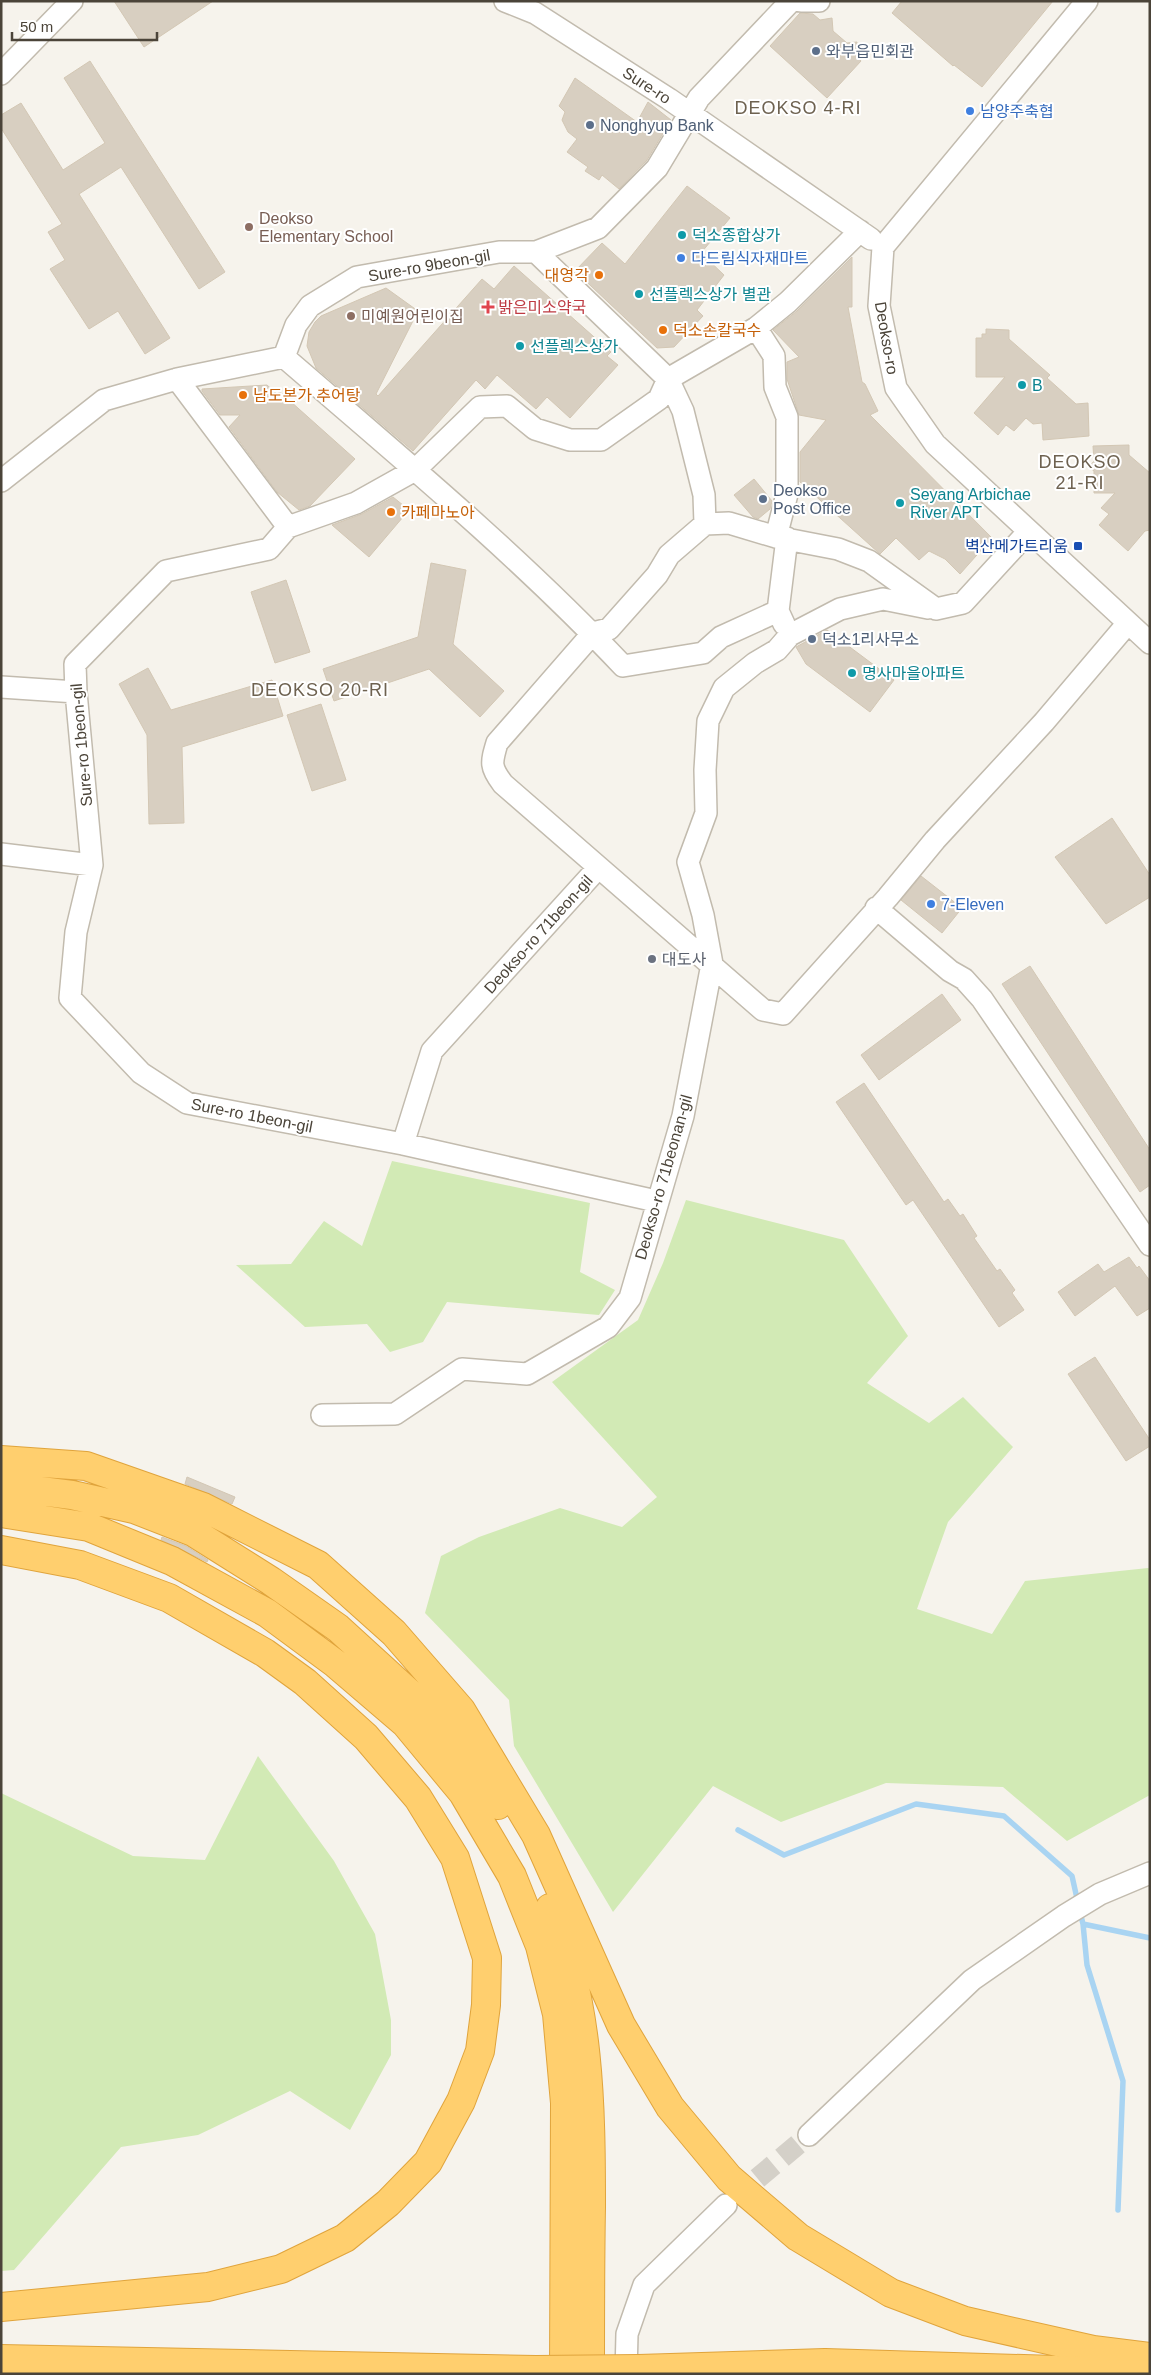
<svg xmlns="http://www.w3.org/2000/svg" width="1151" height="2375" font-family="Helvetica,'Noto Sans KR',sans-serif">
<style>
.green{fill:#d2eab5}
.lines{fill:none;stroke-linecap:round;stroke-linejoin:round}
.stream{stroke:#a9d4f2;stroke-width:5.5}
.building{fill:#d8cfc1;stroke:#d3c7b4}
.minor-tunnel{stroke:#d4d0c8;stroke-width:21;stroke-dasharray:21 11;stroke-linecap:butt}
.minor-casing{stroke:#c2bbae;stroke-width:24}
.motorway-casing{stroke:#e0a43c;stroke-width:30}
.minor{stroke:#fff;stroke-width:21}
.motorway{stroke:#ffcf6e;stroke-width:28}
.motorway-bridge-casing{stroke:#e0a43c;stroke-width:30;stroke-linecap:butt}
.motorway-bridge{stroke:#ffcf6e;stroke-width:28}
.service-dot{fill:#5c6f8a;stroke:#fff;stroke-width:2}
.shop-dot{fill:#3f7fe0;stroke:#fff;stroke-width:2}
.education-dot{fill:#8d6e63;stroke:#fff;stroke-width:2}
.culture-dot{fill:#0f9aa8;stroke:#fff;stroke-width:2}
.food-dot{fill:#e8710a;stroke:#fff;stroke-width:2}
.health-dot{fill:#e0444e;stroke:#fff;stroke-width:2}
.transit-dot{fill:#1a4fb4;stroke:#fff;stroke-width:2}
.worship-dot{fill:#6b7280;stroke:#fff;stroke-width:2}
.labels{text-anchor:middle;stroke-width:4;stroke-linejoin:round;paint-order:stroke}
.service-label{font-size:16px;fill:#4e5e75;stroke:#fff;text-anchor:start}
.street-label{font-size:16px;fill:#4b4439;stroke:#fff}
.shop-label{font-size:16px;fill:#366cbe;stroke:#fff;text-anchor:start}
.education-label{font-size:16px;fill:#785e54;stroke:#fff;text-anchor:start}
.culture-label{font-size:16px;fill:#0d838f;stroke:#fff;text-anchor:start}
.food-label{font-size:16px;fill:#c56008;stroke:#fff;text-anchor:start}
.health-label{font-size:16px;fill:#be3a42;stroke:#fff;text-anchor:start}
.transit-label{font-size:16px;fill:#164399;stroke:#fff;text-anchor:end}
.worship-label{font-size:16px;fill:#5b616d;stroke:#fff;text-anchor:start}
.neighbourhood-label{font-size:18px;letter-spacing:1px;fill:#6e6250;stroke:#fff}
</style>
<rect width="100%" height="100%" fill="#f6f3ec"/>
<path class="green" d="M 392,1161 L 590,1203 L 580,1272 L 615,1290 L 599,1315 L 447,1302 L 423,1342 L 390,1352 L 367,1324 L 305,1327 L 236,1265 L 291,1264 L 324,1221 L 362,1246 Z
M 686,1200 L 844,1240 L 908,1336 L 867,1383 L 929,1423 L 963,1397 L 1013,1447 L 948,1522 L 917,1609 L 992,1634 L 1025,1581 L 1148,1568 L 1150,1569 L 1150,1795 L 1067,1841 L 1003,1787 L 886,1783 L 781,1822 L 713,1786 L 613,1912 L 514,1746 L 509,1700 L 425,1613 L 441,1556 L 479,1537 L 560,1508 L 622,1527 L 657,1497 L 552,1382 L 638,1320 L 663,1263 Z
M 258,1756 L 334,1861 L 375,1934 L 391,2020 L 391,2055 L 350,2130 L 290,2091 L 198,2135 L 121,2147 L 14,2270 L 1,2271 L 1,1793 L 133,1856 L 205,1860 Z"/>
<g class="lines">
<path class="stream" d="M 738,1830 L 784,1855 L 916,1804 L 1004,1816 L 1072,1876 L 1078,1903
M 1080,1912 L 1083,1924
M 1118,2210 L 1123,2081 L 1087,1965 L 1083,1924 L 1150,1938"/>
</g>
<path class="building" d="M 114,1 L 213,1 L 144,47 Z
M 902,1 L 1053,1 L 982,87 L 954,65 L 953,66 L 892,13 Z
M 800,13 L 813,14 L 820,20 L 832,18 L 833,31 L 847,43 L 857,42 L 856,55 L 861,61 L 827,98 L 770,46 Z
M 90,61 L 225,272 L 199,289 L 121,167 L 79,194 L 170,338 L 145,354 L 118,311 L 89,329 L 50,269 L 65,260 L 48,232 L 62,224 L 1,128 L 1,115 L 21,103 L 63,170 L 105,143 L 64,78 Z
M 575,78 L 637,122 L 648,102 L 671,120 L 647,160 L 619,189 L 602,175 L 599,180 L 585,171 L 588,167 L 567,152 L 577,139 L 568,132 L 562,120 L 565,112 L 559,106 Z
M 687,186 L 730,218 L 701,253 L 724,275 L 697,310 L 703,316 L 674,347 L 657,348 L 575,271 L 602,243 L 625,264 Z
M 852,257 L 852,307 L 848,307 L 862,382 L 865,384 L 878,411 L 870,415 L 992,538 L 960,574 L 945,559 L 929,551 L 919,560 L 896,538 L 880,554 L 800,482 L 800,452 L 826,420 L 799,415 L 787,379 L 787,362 L 799,357 L 773,330 L 797,311 Z
M 514,266 L 611,352 L 607,356 L 618,365 L 570,418 L 547,397 L 536,409 L 497,375 L 485,389 L 476,380 L 413,451 L 316,368 L 307,346 L 309,332 L 315,322 L 321,316 L 386,288 L 418,311 L 376,394 L 378,396 L 482,279 L 494,289 Z
M 986,329 L 1009,330 L 1009,339 L 1050,375 L 1047,378 L 1076,404 L 1088,403 L 1089,436 L 1043,440 L 1042,423 L 1033,424 L 1026,418 L 1014,431 L 1006,425 L 998,435 L 974,413 L 1005,377 L 976,377 L 976,338 L 982,338 L 982,334 L 986,334 Z
M 267,385 L 277,394 L 280,392 L 355,459 L 310,506 L 299,510 L 277,492 L 229,427 L 240,415 L 220,415 L 202,391 L 202,389 Z
M 1129,445 L 1129,455 L 1150,473 L 1150,530 L 1145,531 L 1128,551 L 1099,525 L 1109,514 L 1101,508 L 1115,493 L 1094,493 L 1094,471 L 1089,467 L 1094,461 L 1093,446 Z
M 754,479 L 772,501 L 770,509 L 758,519 L 753,517 L 734,495 Z
M 393,497 L 409,510 L 369,557 L 332,525 L 362,514 Z
M 431,563 L 466,570 L 453,644 L 504,691 L 480,717 L 429,669 L 334,701 L 323,669 L 418,637 Z
M 286,580 L 310,652 L 275,663 L 251,592 Z
M 827,630 L 894,680 L 870,712 L 806,664 L 796,647 Z
M 148,668 L 171,710 L 272,680 L 283,716 L 182,747 L 184,823 L 149,824 L 147,735 L 119,684 Z
M 321,704 L 346,780 L 312,791 L 287,715 Z
M 1112,818 L 1150,875 L 1150,897 L 1106,924 L 1055,857 Z
M 921,876 L 962,908 L 942,933 L 901,900 Z
M 1030,966 L 1150,1150 L 1150,1185 L 1140,1192 L 1002,984 Z
M 942,994 L 961,1020 L 879,1080 L 861,1055 Z
M 864,1083 L 944,1202 L 948,1199 L 960,1216 L 963,1214 L 977,1236 L 974,1238 L 997,1271 L 1000,1269 L 1015,1290 L 1012,1293 L 1024,1310 L 999,1327 L 913,1200 L 906,1205 L 836,1102 Z
M 1129,1257 L 1137,1268 L 1139,1266 L 1150,1281 L 1150,1308 L 1137,1316 L 1115,1286 L 1075,1316 L 1058,1292 L 1098,1264 L 1104,1272 Z
M 1095,1357 L 1150,1440 L 1150,1446 L 1126,1461 L 1068,1374 Z
M 187,1477 L 235,1497 L 232,1504 L 185,1484 Z
M 162,1537 L 186,1546 L 208,1560 L 207,1562 L 161,1540 Z"/>
<g class="lines">
<path class="minor-tunnel" d="M 733,2199 L 809,2135"/>
<g class="minor-casing">
<path id="minor" d="M 505,1 L 535,13 L 669,99 L 871,239
M 801,1 L 819,1
M 1087,1 L 883,247 L 879,306 L 896,388 L 935,444 L 1150,643
M 1,74 L 72,1
M 536,252 L 668,379 L 683,411 L 704,495 L 705,524
M 756,328 L 774,356 L 775,387 L 787,417 L 787,494 L 776,537
M 284,357 C 400,457 518,555 623,666 L 703,653 L 721,637 L 778,611
M 177,379 L 288,527
M 1,481 L 104,400 L 177,379 L 284,357 L 296,325 L 310,306 L 357,277 L 499,252 L 536,252 L 598,228 L 657,168 L 699,98 L 791,1
M 1029,531 L 963,603 L 936,609 L 869,561 L 838,549 L 776,537 L 729,523 L 705,524 L 669,555 L 657,575 L 609,629 L 593,633 L 497,743 C 491,763 490,767 503,784 L 763,1010 L 783,1014 L 888,897 L 935,840 L 1044,722 L 1128,623
M 784,624 L 778,611 L 787,538
M 1,687 L 76,692
M 1,854 L 92,865
M 876,908 L 950,971 L 964,979 L 982,999 L 1150,1245
M 403,1144 L 432,1051 L 598,868
M 656,1201 L 403,1144 L 187,1103 L 141,1073 L 70,998 L 76,932 L 92,865 L 76,692 L 75,664 L 166,571 L 269,549 L 288,527 L 356,503 L 415,470 L 480,407 L 507,406 L 535,429 L 570,440 L 601,440 L 659,399 L 668,379 L 756,328 L 788,302 L 860,231
M 322,1415 L 395,1414 L 462,1369 L 527,1374 L 608,1327 L 630,1298 L 683,1116 L 712,964 L 703,915 L 688,862 L 706,813 L 705,770 L 708,721 L 724,688 L 755,663 L 777,650 L 790,635 L 840,609 L 883,599 L 928,608
M 809,2135 L 972,1980 L 1064,1916 L 1100,1894 L 1150,1873
M 626,2374 L 627,2334 L 644,2285 L 726,2205"/>
</g>
<g class="motorway-casing">
<path id="motorway" d="M 1,1460 L 86,1466 L 203,1507 L 318,1565 L 394,1633 L 461,1710 L 536,1835 L 621,2025 L 670,2107 L 729,2178 L 798,2237 L 891,2293 L 965,2321 L 1093,2350 L 1150,2357
M 1,1486 L 72,1495 L 134,1509 L 193,1532 L 271,1581 L 338,1628 L 418,1701 L 490,1791 L 498,1805
M 1,1513 L 89,1527 L 172,1561 L 267,1613 L 336,1664 L 405,1723 L 463,1793 L 512,1876 L 540,1946 L 557,2014 L 565,2103 L 564,2374
M 1,1550 L 80,1565 L 169,1598 L 265,1653 L 305,1682 L 366,1737 L 418,1798 L 455,1858 L 487,1958 L 486,2005 L 480,2051 L 461,2101 L 428,2162 L 388,2203 L 345,2238 L 281,2269 L 208,2287 L 1,2307
M 550,1908 C 590,2002 591,2106 591,2207 C 590,2262 590,2318 590,2374
M 1,2359 L 536,2370
M 639,2369 L 825,2363 L 1150,2373"/>
</g>
<use href="#minor" class="minor"/>
<use href="#motorway" class="motorway"/>
<g class="motorway-bridge-casing">
<path id="motorway-bridge" d="M 536,2370 L 639,2369"/>
</g>
<use href="#motorway-bridge" class="motorway-bridge"/>
</g>
<g class="service-dot">
<circle cx="816" cy="51" r="5"/>
<circle cx="590" cy="125" r="5"/>
<circle cx="763" cy="499" r="5"/>
<circle cx="812" cy="639" r="5"/>
</g>
<g class="shop-dot">
<circle cx="970" cy="111" r="5"/>
<circle cx="681" cy="258" r="5"/>
<circle cx="931" cy="904" r="5"/>
</g>
<g class="education-dot">
<circle cx="249" cy="227" r="5"/>
<circle cx="351" cy="316" r="5"/>
</g>
<g class="culture-dot">
<circle cx="682" cy="235" r="5"/>
<circle cx="639" cy="294" r="5"/>
<circle cx="520" cy="346" r="5"/>
<circle cx="1022" cy="385" r="5"/>
<circle cx="900" cy="503" r="5"/>
<circle cx="852" cy="673" r="5"/>
</g>
<g class="food-dot">
<circle cx="599" cy="275" r="5"/>
<circle cx="663" cy="330" r="5"/>
<circle cx="243" cy="395" r="5"/>
<circle cx="391" cy="512" r="5"/>
</g>
<path class="health-dot" d="M485.5 299.5h5v5h5v5h-5v5h-5v-5h-5v-5h5z"/>
<rect class="transit-dot" x="1073" y="541" width="10" height="10" rx="2.5"/>
<circle class="worship-dot" cx="652" cy="959" r="5"/>
<g class="labels">
<g class="service-label">
<text x="826" y="57">와부읍민회관</text>
<text x="600" y="131">Nonghyup Bank</text>
<text x="773" y="496">Deokso<tspan x="773" dy="18">Post Office</tspan></text>
<text x="822" y="645">덕소1리사무소</text>
</g>
<g class="street-label">
<text transform="translate(647 85) rotate(33)" y="6">Sure-ro</text>
<text transform="translate(429 265) rotate(-10)" y="6">Sure-ro 9beon-gil</text>
<text transform="translate(887 338) rotate(80)" y="6">Deokso-ro</text>
<text transform="translate(81 745) rotate(-95)" y="6">Sure-ro 1beon-gil</text>
<text transform="translate(538 934) rotate(-48)" y="6">Deokso-ro 71beon-gil</text>
<text transform="translate(252 1115) rotate(11)" y="6">Sure-ro 1beon-gil</text>
<text transform="translate(663 1177) rotate(-74)" y="6">Deokso-ro 71beonan-gil</text>
</g>
<g class="shop-label">
<text x="980" y="117">남양주축협</text>
<text x="691" y="264">다드림식자재마트</text>
<text x="941" y="910">7-Eleven</text>
</g>
<g class="education-label">
<text x="259" y="224">Deokso<tspan x="259" dy="18">Elementary School</tspan></text>
<text x="361" y="322">미예원어린이집</text>
</g>
<g class="culture-label">
<text x="692" y="241">덕소종합상가</text>
<text x="649" y="300">선플렉스상가 별관</text>
<text x="530" y="352">선플렉스상가</text>
<text x="1032" y="391">B</text>
<text x="910" y="500">Seyang Arbichae<tspan x="910" dy="18">River APT</tspan></text>
<text x="862" y="679">명사마을아파트</text>
</g>
<g class="food-label">
<text x="589" y="281" text-anchor="end">대영각</text>
<text x="673" y="336">덕소손칼국수</text>
<text x="253" y="401">남도본가 추어탕</text>
<text x="401" y="518">카페마노아</text>
</g>
<g class="health-label">
<text x="498" y="313">밝은미소약국</text>
</g>
<g class="transit-label">
<text x="1068" y="552">벽산메가트리움</text>
</g>
<g class="worship-label">
<text x="662" y="965">대도사</text>
</g>
<g class="neighbourhood-label">
<text x="798" y="114">DEOKSO 4-RI</text>
<text x="1080" y="468">DEOKSO<tspan x="1080" dy="21">21-RI</tspan></text>
<text x="320" y="696">DEOKSO 20-RI</text>
</g>
</g>
<rect width="1151" height="2375" fill="none" stroke="#4b4439" stroke-width="5"/>
<path d="M12 32v8h145v-8" fill="none" stroke="#4b4439" stroke-width="2.5"/>
<text x="20" y="32" font-size="15" fill="#4b4439" stroke="#ffffff" stroke-width="4" paint-order="stroke">50 m</text>
</svg>
